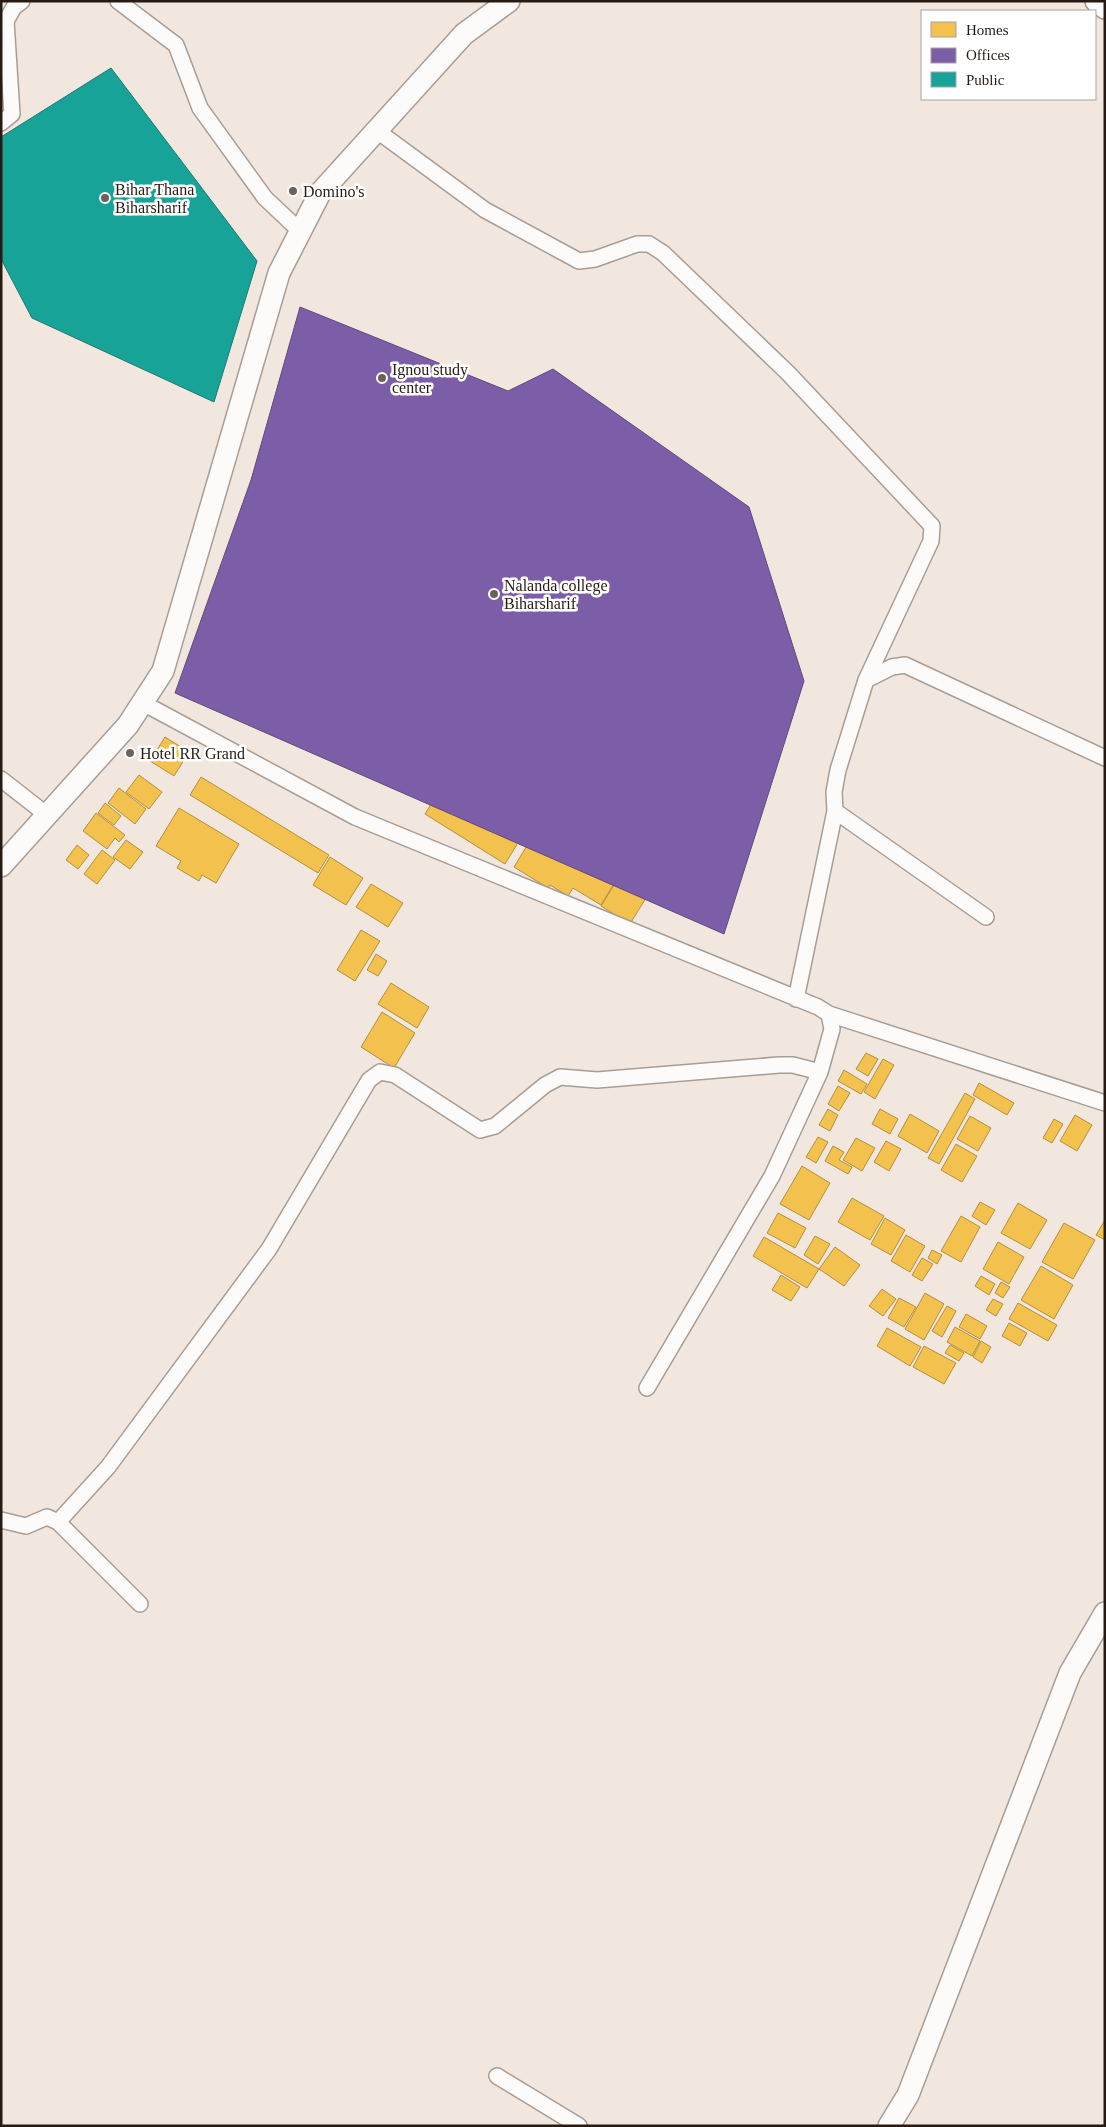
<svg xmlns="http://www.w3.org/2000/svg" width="1106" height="2127" font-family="'Times New Roman',serif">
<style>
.homes{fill:#f2c14e;stroke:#b58f3c}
.offices{fill:#7b5ea7;stroke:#624a7a}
.public{fill:#17a398;stroke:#1c7a70}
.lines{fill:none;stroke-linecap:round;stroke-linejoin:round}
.street-casing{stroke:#a79d95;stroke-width:18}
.secondary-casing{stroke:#a79d95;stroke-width:24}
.street{stroke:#fdfbfa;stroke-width:15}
.secondary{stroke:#fdfbfa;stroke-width:21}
.poi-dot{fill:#6d625a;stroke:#fff;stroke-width:2}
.labels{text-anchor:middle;stroke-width:5;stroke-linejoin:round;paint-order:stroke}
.poi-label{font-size:16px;fill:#261a12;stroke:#fff;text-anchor:start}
</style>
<rect width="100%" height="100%" fill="#f2e7df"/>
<path class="homes" d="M 292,633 L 333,658 L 312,692 L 272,666 Z
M 348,677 L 422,727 L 398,763 L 323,713 Z
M 323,678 L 333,684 L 326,694 L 317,689 Z
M 165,737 L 189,752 L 174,776 L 150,761 Z
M 449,774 L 530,823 L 505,864 L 425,814 Z
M 139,775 L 162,792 L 149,809 L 126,792 Z
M 201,777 L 329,855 L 318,873 L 190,795 Z
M 119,788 L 146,809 L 135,824 L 108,803 Z
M 665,802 L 694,820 L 630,924 L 601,906 Z
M 105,803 L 121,816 L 114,825 L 98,813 Z
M 179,808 L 239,844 L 216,883 L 202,875 L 199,881 L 177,868 L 181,861 L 156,846 Z
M 96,813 L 125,835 L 119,842 L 115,838 L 107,849 L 83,831 Z
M 537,829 L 617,879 L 601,905 L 573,888 L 568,896 L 550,885 L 548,888 L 514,867 Z
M 126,840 L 143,852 L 130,869 L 113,857 Z
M 77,845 L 89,855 L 78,869 L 66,860 Z
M 686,845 L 730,872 L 721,885 L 706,876 L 701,885 L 672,867 Z
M 102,850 L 115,860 L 97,884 L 84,874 Z
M 330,857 L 363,878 L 346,905 L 313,885 Z
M 371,884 L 403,903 L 388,927 L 356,907 Z
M 361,930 L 380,941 L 355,981 L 337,970 Z
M 376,954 L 387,961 L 378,976 L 367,970 Z
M 391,983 L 429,1007 L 417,1028 L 378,1004 Z
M 382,1012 L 415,1033 L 394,1068 L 361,1047 Z
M 866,1053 L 878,1059 L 868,1076 L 856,1069 Z
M 883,1059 L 894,1065 L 875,1099 L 864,1092 Z
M 844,1070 L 867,1084 L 861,1094 L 838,1081 Z
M 979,1083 L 1014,1103 L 1007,1115 L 973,1095 Z
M 838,1086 L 850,1093 L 839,1111 L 828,1104 Z
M 965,1093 L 975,1099 L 939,1164 L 928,1158 Z
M 828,1109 L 838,1115 L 830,1131 L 819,1125 Z
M 880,1109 L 898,1119 L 890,1134 L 872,1124 Z
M 910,1114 L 939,1131 L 927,1153 L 898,1136 Z
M 1075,1115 L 1092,1125 L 1077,1151 L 1060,1141 Z
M 970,1116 L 991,1128 L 978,1151 L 957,1139 Z
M 1054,1119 L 1063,1124 L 1052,1143 L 1043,1138 Z
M 818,1137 L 828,1142 L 816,1163 L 806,1157 Z
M 856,1138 L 875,1148 L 862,1171 L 843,1160 Z
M 886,1141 L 901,1149 L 889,1171 L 874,1162 Z
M 956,1144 L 977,1156 L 962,1182 L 941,1170 Z
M 833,1146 L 844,1152 L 839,1160 L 852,1167 L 848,1174 L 825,1161 Z
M 802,1166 L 830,1183 L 809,1220 L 780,1204 Z
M 852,1198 L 884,1216 L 870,1240 L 838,1222 Z
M 980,1202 L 995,1210 L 986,1225 L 972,1216 Z
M 1018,1203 L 1047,1220 L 1030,1249 L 1001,1233 Z
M 778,1213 L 806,1228 L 795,1248 L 767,1233 Z
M 961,1216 L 980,1227 L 961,1262 L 941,1251 Z
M 885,1218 L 905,1230 L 891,1255 L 871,1244 Z
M 1105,1220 L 1105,1240 L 1096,1235 Z
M 1064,1223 L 1095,1240 L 1073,1279 L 1042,1262 Z
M 906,1235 L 925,1246 L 910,1272 L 891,1261 Z
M 815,1236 L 830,1244 L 818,1264 L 804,1255 Z
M 764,1237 L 819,1269 L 807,1288 L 753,1256 Z
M 998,1242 L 1024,1257 L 1009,1284 L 983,1269 Z
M 835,1247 L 860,1265 L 844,1286 L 819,1269 Z
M 932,1250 L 942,1255 L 937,1264 L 928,1258 Z
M 922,1258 L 933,1264 L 922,1281 L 912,1275 Z
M 1041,1266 L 1073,1285 L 1054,1319 L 1021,1300 Z
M 781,1275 L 800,1287 L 791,1301 L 772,1290 Z
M 981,1276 L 995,1284 L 989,1295 L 975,1286 Z
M 1001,1282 L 1010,1287 L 1003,1298 L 995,1293 Z
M 882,1289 L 896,1299 L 883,1316 L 869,1306 Z
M 925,1293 L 944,1304 L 924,1340 L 905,1329 Z
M 899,1298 L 916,1307 L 904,1327 L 888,1318 Z
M 993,1299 L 1003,1304 L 996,1316 L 986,1310 Z
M 1018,1303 L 1057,1325 L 1048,1341 L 1009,1319 Z
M 947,1306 L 956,1311 L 942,1337 L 932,1331 Z
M 966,1314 L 987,1326 L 980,1339 L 959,1327 Z
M 1009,1323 L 1027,1333 L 1020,1346 L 1002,1336 Z
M 955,1327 L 980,1341 L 972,1356 L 947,1342 Z
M 887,1328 L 921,1347 L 910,1366 L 877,1346 Z
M 981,1341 L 991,1347 L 982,1363 L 973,1357 Z
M 950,1345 L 964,1353 L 959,1361 L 945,1353 Z
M 924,1346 L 956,1363 L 944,1384 L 913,1367 Z"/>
<path class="offices" d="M 300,307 L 508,391 L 553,369 L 749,507 L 804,681 L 724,934 L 175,693 L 251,480 Z"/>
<path class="public" d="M 111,68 L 257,261 L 214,402 L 32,318 L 1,259 L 1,137 Z"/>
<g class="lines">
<g class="street-casing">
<path id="street" d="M 118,1 L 176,45 L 200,108 L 265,198 L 300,231
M 1,123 L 12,114 L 6,21 L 14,7 L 22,1
M 376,130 L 485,210 L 579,261 L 595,259 L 637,244 L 649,244 L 663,253 L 788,373 L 932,526 L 931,541 L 866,680 L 838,770 L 834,792 L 835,811 L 796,999
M 866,680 L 892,667 L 905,665 L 1105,758
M 143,703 L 355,817 L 818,1007 L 829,1014 L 832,1029 L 820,1072 L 772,1176 L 647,1388
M 1,779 L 47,815
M 835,811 L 986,917
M 829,1014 L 1105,1103
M 1,1520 L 26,1526 L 47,1517 L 58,1522 L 140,1604
M 58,1522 L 108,1467 L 269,1249 L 369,1080 L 380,1072 L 395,1075 L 480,1130 L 495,1126 L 545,1085 L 560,1077 L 597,1080 L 779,1065 L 793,1065 L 820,1072
M 497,2076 L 579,2126"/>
</g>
<g class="secondary-casing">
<path id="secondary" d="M 1096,1 L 1105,8
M 1,866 L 128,725 L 163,671 L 279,273 L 320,193 L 464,34 L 509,1
M 889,2126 L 908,2095 L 1070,1673 L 1105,1613"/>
</g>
<use href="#street" class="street"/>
<use href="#secondary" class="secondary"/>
</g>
<g class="poi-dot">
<circle cx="293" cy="191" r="5"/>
<circle cx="105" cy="198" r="5"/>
<circle cx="382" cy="378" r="5"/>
<circle cx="494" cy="594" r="5"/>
<circle cx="130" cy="753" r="5"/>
</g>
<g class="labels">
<g class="poi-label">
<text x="115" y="195">Bihar Thana<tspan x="115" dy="18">Biharsharif</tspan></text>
<text x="303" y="197">Domino's</text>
<text x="392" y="375">Ignou study<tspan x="392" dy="18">center</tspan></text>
<text x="504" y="591">Nalanda college<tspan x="504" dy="18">Biharsharif</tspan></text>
<text x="140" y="759">Hotel RR Grand</text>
</g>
</g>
<rect width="1106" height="2127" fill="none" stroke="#261a12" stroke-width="5"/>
<rect x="921" y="10" width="175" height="90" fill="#ffffff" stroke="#a8a3a0"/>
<rect x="931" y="22" width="25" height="15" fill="#f2c14e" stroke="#a8a3a0"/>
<text x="966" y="35" font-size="15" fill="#261a12">Homes</text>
<rect x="931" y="48" width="25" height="15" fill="#7b5ea7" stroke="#a8a3a0"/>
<text x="966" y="60" font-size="15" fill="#261a12">Offices</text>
<rect x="931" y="72" width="25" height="15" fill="#17a398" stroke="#a8a3a0"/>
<text x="966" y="85" font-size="15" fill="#261a12">Public</text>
</svg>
